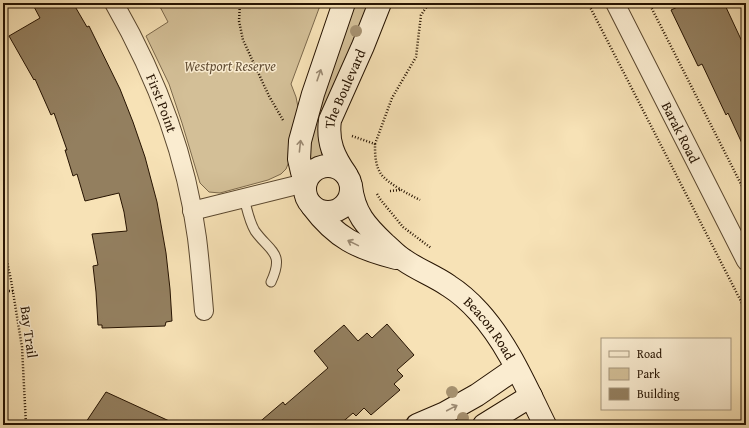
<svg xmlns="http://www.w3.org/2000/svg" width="749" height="428" font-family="'Gentium Book Plus',serif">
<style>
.green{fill:#d3bf97;stroke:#7c694c}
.building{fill:#937f5f;stroke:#261301}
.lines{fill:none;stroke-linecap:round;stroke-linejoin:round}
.lane-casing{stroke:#5a472e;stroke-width:11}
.street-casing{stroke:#5a472e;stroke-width:20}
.secondary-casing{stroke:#261301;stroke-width:24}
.path{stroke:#261301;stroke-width:2.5;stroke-dasharray:1 2;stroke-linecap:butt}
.lane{stroke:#faecd0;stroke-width:9}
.street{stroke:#faecd0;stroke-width:18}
.secondary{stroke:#faecd0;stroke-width:22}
.tree{fill:#a69170}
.oneway{stroke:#9b8a73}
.labels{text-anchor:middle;stroke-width:3;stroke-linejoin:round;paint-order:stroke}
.park-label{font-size:14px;font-style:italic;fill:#634f36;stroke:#faecd0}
.street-label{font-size:14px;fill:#261301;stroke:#faecd0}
</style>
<rect width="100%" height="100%" fill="#f7e2b6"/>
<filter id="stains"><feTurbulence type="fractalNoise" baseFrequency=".005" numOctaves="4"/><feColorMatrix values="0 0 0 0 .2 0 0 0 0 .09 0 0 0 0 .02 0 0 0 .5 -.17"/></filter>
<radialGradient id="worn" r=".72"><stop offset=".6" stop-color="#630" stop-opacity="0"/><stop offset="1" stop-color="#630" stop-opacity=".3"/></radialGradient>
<path class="green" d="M 158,3 L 321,3 L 291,84 L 296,97 L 299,112 L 290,159 L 286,169 L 281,174 L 268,180 L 220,193 L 209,192 L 200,183 L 182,123 L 169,84 L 146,36 L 168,22 Z
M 352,3 L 376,3 L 320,136 L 322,155 L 321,157 L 310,161 L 309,142 Z"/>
<path class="building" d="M 32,3 L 73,3 L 87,27 L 89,26 L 120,89 L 133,122 L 145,157 L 157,202 L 166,253 L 170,289 L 172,321 L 166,322 L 165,326 L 102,328 L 102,325 L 98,325 L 96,292 L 93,266 L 98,265 L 92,234 L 127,231 L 124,212 L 119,193 L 85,201 L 77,174 L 73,176 L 65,150 L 67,150 L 54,113 L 51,115 L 35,79 L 34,80 L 9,36 L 40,18 Z
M 686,3 L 724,3 L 746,50 L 746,152 L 728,113 L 726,115 L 702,64 L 698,66 L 671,10 Z
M 387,324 L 414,355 L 397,370 L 403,376 L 394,384 L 400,390 L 371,415 L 364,408 L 356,416 L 353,413 L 339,425 L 256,425 L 283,402 L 285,405 L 328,368 L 314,351 L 344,325 L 358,341 L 367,333 L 372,338 Z
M 106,392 L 178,425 L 84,425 Z"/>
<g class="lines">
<g class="lane-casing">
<path id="lane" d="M 244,198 C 247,209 249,221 255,231 C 270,252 285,252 271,282"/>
</g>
<g class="street-casing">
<g id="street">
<path id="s1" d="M 114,3 C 156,76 186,154 197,238 C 200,262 202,287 204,311"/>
<path id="s2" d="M 615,3 L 746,261"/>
<path d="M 192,211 L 305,183"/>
</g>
</g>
<g class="secondary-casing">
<g id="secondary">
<circle cx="328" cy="189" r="23"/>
<path id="s3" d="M 346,174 C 334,157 327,142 330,120 L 363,46 L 380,3"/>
<path d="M 306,180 L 302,172 L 299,159 L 300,141 L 313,94 L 344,3"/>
<path id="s4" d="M 351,186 C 354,213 366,226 385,244 C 391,249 397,256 404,260 C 418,270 435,276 449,286 C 460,293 470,302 479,312 C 508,344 526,387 545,425"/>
<path d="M 312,206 C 336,238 357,248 396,258"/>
<path d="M 417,425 L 445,413 L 477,395 L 516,368"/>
<path d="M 484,425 L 531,396"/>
</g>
</g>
<path class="path" d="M 240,3 L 239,21 L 243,40 L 269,96 L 283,120
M 588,3 L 746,311
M 649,3 L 746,194
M 352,136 L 375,144 C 375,154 375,165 381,174 C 387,183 410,195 420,200
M 375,144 L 392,98 L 416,57 L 421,15 L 425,9 L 430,3
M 390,191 L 400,190
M 377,194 L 380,199 L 403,227 L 431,248
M 3,243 L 11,280 L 22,347 L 26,425
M 3,291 L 13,291
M 3,379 L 6,425"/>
<use href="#lane" class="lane"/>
<use href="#street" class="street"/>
<use href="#secondary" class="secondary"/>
</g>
<g class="tree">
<circle cx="356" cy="31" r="6"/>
<circle cx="452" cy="392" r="6"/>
<circle cx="463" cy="418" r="6"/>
</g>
<defs><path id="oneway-shaft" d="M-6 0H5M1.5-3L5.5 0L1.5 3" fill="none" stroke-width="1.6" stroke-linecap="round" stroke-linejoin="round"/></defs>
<g class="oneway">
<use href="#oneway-shaft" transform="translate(319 75) rotate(-71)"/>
<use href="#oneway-shaft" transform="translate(300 146) rotate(-84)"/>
<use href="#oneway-shaft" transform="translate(353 243) rotate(-154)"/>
<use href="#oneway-shaft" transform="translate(452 408) rotate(-28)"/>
</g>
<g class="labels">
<g class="park-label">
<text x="230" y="71">Westport Reserve</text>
</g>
<g class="street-label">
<text dy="5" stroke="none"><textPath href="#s3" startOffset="92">The Boulevard</textPath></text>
<text dy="5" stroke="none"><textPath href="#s1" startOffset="111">First Point</textPath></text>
<text dy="5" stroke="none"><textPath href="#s2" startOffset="145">Barak Road</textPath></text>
<text dy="5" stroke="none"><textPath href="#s4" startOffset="205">Beacon Road</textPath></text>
<text transform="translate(29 332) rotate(82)" y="5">Bay Trail</text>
</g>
</g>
<rect width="749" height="428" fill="none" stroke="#f7e2b6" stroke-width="16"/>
<rect x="4" y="4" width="741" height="420" fill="none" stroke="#261301" stroke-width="2"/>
<rect x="8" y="8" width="733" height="412" fill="none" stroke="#261301"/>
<rect x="601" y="338" width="130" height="72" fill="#faecd0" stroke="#a5957d"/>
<rect x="609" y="351" width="20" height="6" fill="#faecd0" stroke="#a5957d"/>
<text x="637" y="358" font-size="12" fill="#261301">Road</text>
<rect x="609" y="368" width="20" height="12" fill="#d3bf97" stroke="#a5957d"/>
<text x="637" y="378" font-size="12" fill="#261301">Park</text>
<rect x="609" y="388" width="20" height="12" fill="#937f5f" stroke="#a5957d"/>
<text x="637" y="398" font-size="12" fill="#261301">Building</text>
<rect width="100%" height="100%" filter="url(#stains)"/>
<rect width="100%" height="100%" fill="url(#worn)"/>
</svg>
